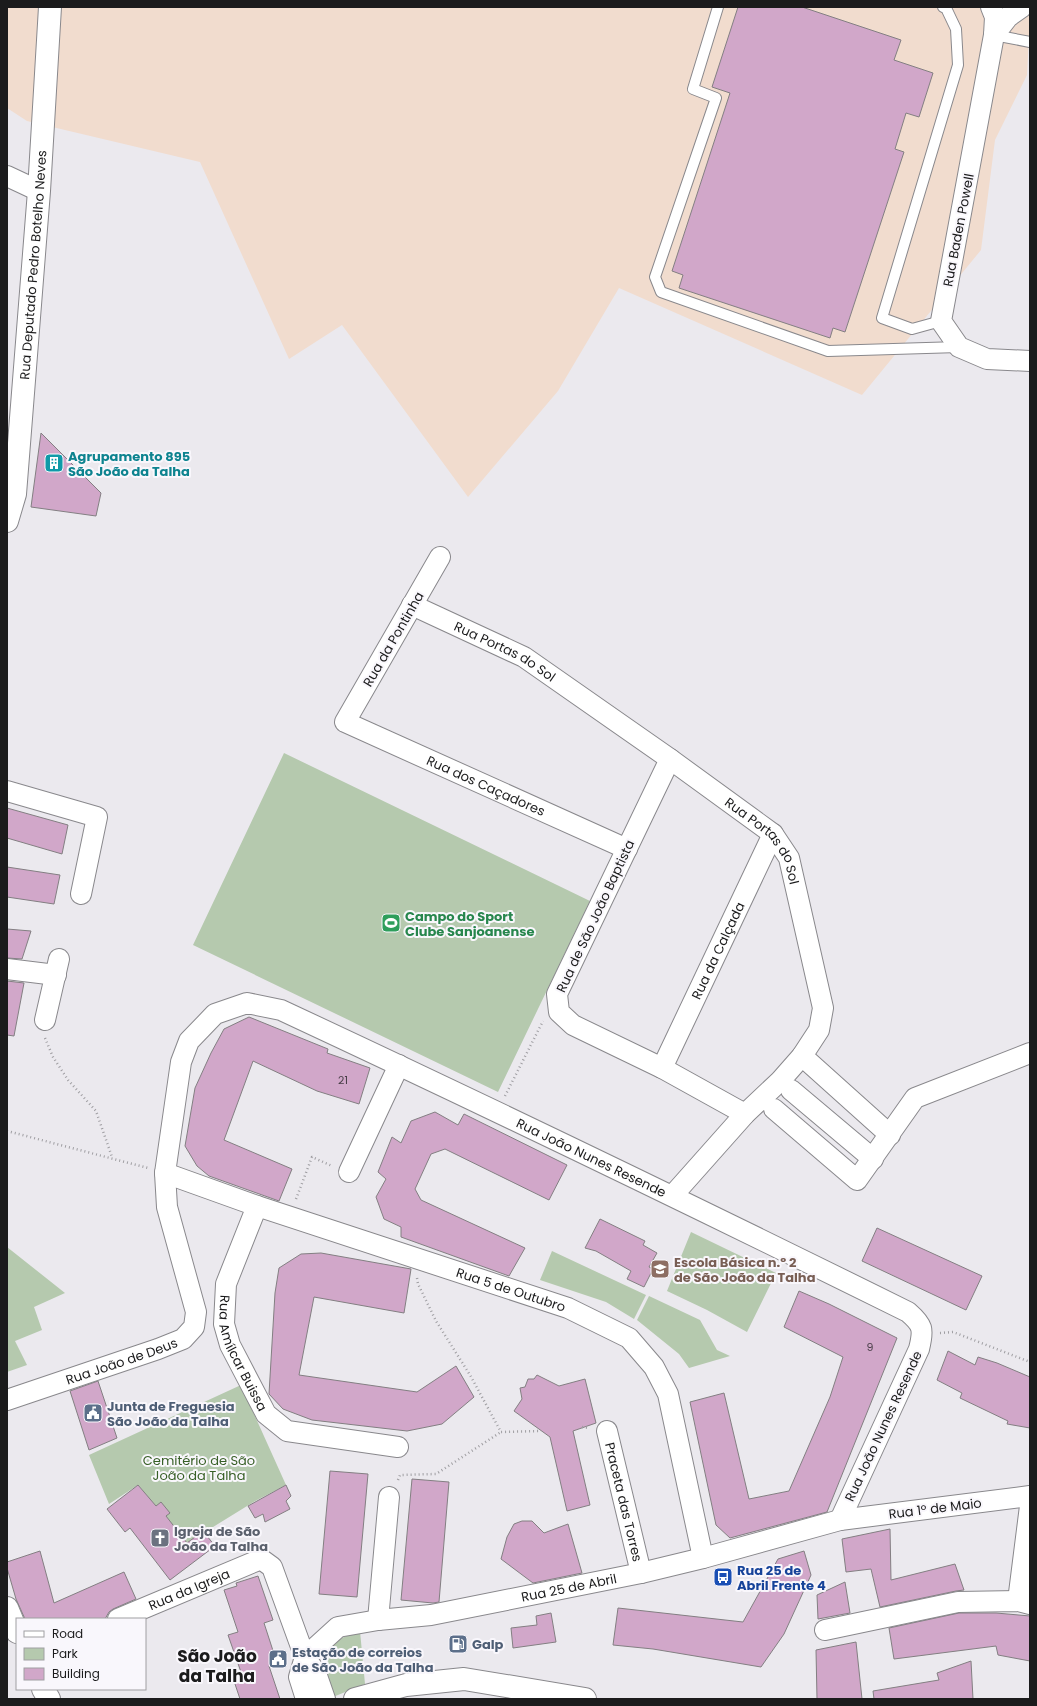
<svg xmlns="http://www.w3.org/2000/svg" width="1037" height="1706" font-family="Poppins,sans-serif">
<style>
.industrial{fill:#f1dcce}
.green{fill:#b5c9ae}
.building{fill:#d1a7c9;stroke:#837f82}
.lines{fill:none;stroke-linecap:round;stroke-linejoin:round}
.lane-casing{stroke:#89888c;stroke-width:12}
.street-casing{stroke:#89888c;stroke-width:22}
.secondary-casing{stroke:#89888c;stroke-width:24}
.path{stroke:#9f9ea2;stroke-width:2.5;stroke-dasharray:1 3;stroke-linecap:butt}
.lane{stroke:#fff;stroke-width:10}
.street{stroke:#fff;stroke-width:20}
.secondary{stroke:#fff;stroke-width:22}
.labels{text-anchor:middle;stroke-width:4;stroke-linejoin:round;paint-order:stroke}
.number-label{font-size:11px;fill:#483e47}
.street-label{font-size:13px;fill:#1b1b1c;stroke:#f9f7fc}
.culture-label{font-size:13px;font-weight:bold;fill:#0d838f;stroke:#f9f7fc;text-anchor:start}
.leisure-label{font-size:13px;font-weight:bold;fill:#27864d;stroke:#f9f7fc;text-anchor:start}
.education-label{font-size:13px;font-weight:bold;fill:#785e54;stroke:#f9f7fc;text-anchor:start}
.service-label{font-size:13px;font-weight:bold;fill:#4e5e75;stroke:#f9f7fc;text-anchor:start}
.park-label{font-size:13px;fill:#375f26;stroke:#f9f7fc}
.worship-label{font-size:13px;font-weight:bold;fill:#5b616d;stroke:#f9f7fc;text-anchor:start}
.transit-label{font-size:13px;font-weight:bold;fill:#164399;stroke:#f9f7fc;text-anchor:start}
.district-label{font-size:17px;font-weight:bold;fill:#1b1b1c;stroke:#f9f7fc}
</style>
<rect width="100%" height="100%" fill="#ebe9ee"/>
<path class="industrial" d="M 7,7 L 1030,7 L 1030,17 L 1027,75 L 995,140 L 981,250 L 862,395 L 619,288 L 558,391 L 468,497 L 342,325 L 289,359 L 200,162 L 27,121 L 7,108 Z"/>
<path class="green" d="M 284,753 L 590,901 L 498,1092 L 193,945 Z
M 691,1232 L 776,1273 L 747,1332 L 707,1310 L 667,1291 Z
M 7,1247 L 65,1293 L 34,1307 L 42,1330 L 15,1341 L 27,1365 L 7,1372 Z
M 552,1251 L 646,1295 L 634,1319 L 606,1302 L 540,1280 Z
M 649,1296 L 700,1320 L 717,1350 L 730,1356 L 689,1368 L 679,1354 L 637,1320 Z
M 241,1385 L 286,1485 L 257,1500 L 187,1543 L 138,1485 L 109,1504 L 89,1455 Z
M 360,1631 L 365,1684 L 333,1697 C 324,1675 318,1653 342,1638 C 347,1635 354,1633 360,1631 Z"/>
<path class="building" d="M 738,7 L 802,7 L 901,40 L 894,60 L 933,73 L 919,117 L 906,113 L 895,149 L 904,152 L 845,332 L 833,328 L 830,338 L 679,288 L 683,275 L 672,271 L 730,93 L 712,87 Z
M 41,433 L 101,493 L 96,516 L 31,507 Z
M 7,808 L 68,825 L 62,854 L 7,838 Z
M 7,867 L 60,875 L 54,904 L 7,897 Z
M 7,929 L 31,931 L 22,959 L 7,958 Z
M 7,981 L 24,983 L 14,1036 L 7,1035 Z
M 249,1017 L 328,1049 L 327,1053 L 370,1068 L 359,1104 L 317,1091 L 253,1061 L 224,1140 L 292,1169 L 279,1201 L 209,1176 L 197,1166 L 185,1146 L 195,1088 L 211,1053 L 224,1029 Z
M 435,1112 L 458,1125 L 464,1114 L 567,1165 L 549,1200 L 445,1149 L 431,1154 L 415,1189 L 421,1200 L 525,1248 L 509,1276 L 401,1237 L 401,1227 L 384,1219 L 376,1197 L 386,1179 L 378,1172 L 392,1137 L 401,1143 L 411,1121 Z
M 600,1219 L 645,1241 L 643,1245 L 657,1253 L 649,1267 L 653,1269 L 644,1287 L 627,1279 L 631,1271 L 596,1251 L 585,1248 Z
M 877,1228 L 982,1276 L 966,1310 L 862,1261 Z
M 321,1253 L 411,1269 L 404,1313 L 314,1297 L 299,1375 L 417,1392 L 456,1366 L 474,1397 L 442,1424 L 407,1431 L 312,1420 L 283,1409 L 269,1394 L 275,1293 L 279,1268 L 301,1254 Z
M 799,1291 L 829,1304 L 897,1338 L 827,1512 L 730,1538 L 716,1525 L 690,1402 L 724,1393 L 749,1499 L 789,1491 L 830,1397 L 843,1357 L 784,1327 Z
M 948,1351 L 975,1365 L 978,1357 L 997,1363 L 1030,1377 L 1030,1428 L 1007,1424 L 1008,1421 L 960,1398 L 962,1393 L 937,1380 Z
M 537,1375 L 559,1386 L 585,1379 L 596,1423 L 573,1431 L 590,1505 L 567,1511 L 550,1437 L 514,1411 L 522,1399 L 520,1388 L 525,1387 L 528,1379 L 534,1379 Z
M 98,1381 L 117,1438 L 89,1450 L 70,1391 Z
M 330,1471 L 368,1474 L 357,1597 L 319,1594 Z
M 412,1479 L 449,1482 L 439,1602 L 433,1603 L 401,1600 Z
M 138,1485 L 156,1506 L 161,1502 L 170,1513 L 166,1516 L 187,1543 L 203,1531 L 215,1546 L 170,1580 L 130,1528 L 125,1532 L 107,1509 Z
M 286,1485 L 291,1496 L 286,1501 L 290,1509 L 265,1522 L 263,1514 L 255,1518 L 248,1506 Z
M 522,1521 L 532,1521 L 544,1533 L 568,1524 L 582,1573 L 533,1583 L 501,1559 L 507,1537 L 514,1524 Z
M 890,1529 L 891,1580 L 955,1564 L 964,1590 L 956,1591 L 880,1607 L 871,1569 L 846,1572 L 842,1539 Z
M 40,1551 L 54,1603 L 124,1572 L 136,1599 L 113,1609 L 109,1612 L 105,1619 L 25,1619 L 16,1599 L 7,1568 L 7,1562 Z
M 804,1551 L 811,1575 L 784,1634 L 761,1667 L 653,1649 L 613,1645 L 618,1608 L 743,1622 L 778,1559 Z
M 258,1576 L 273,1620 L 264,1623 L 277,1663 L 269,1666 L 280,1699 L 240,1699 L 233,1678 L 242,1675 L 228,1635 L 238,1632 L 224,1590 L 237,1586 L 236,1583 Z
M 845,1582 L 850,1613 L 818,1619 L 817,1595 Z
M 551,1613 L 556,1642 L 513,1648 L 511,1628 L 537,1625 L 536,1616 Z
M 959,1613 L 996,1613 L 1030,1616 L 1030,1661 L 998,1655 L 996,1646 L 894,1659 L 889,1628 Z
M 856,1642 L 862,1699 L 817,1699 L 816,1650 Z
M 971,1661 L 973,1699 L 874,1699 L 873,1691 L 939,1680 L 937,1673 Z"/>
<g class="lines">
<g class="lane-casing">
<path id="lane" d="M 718,7 L 693,89 L 716,98 L 655,277 L 661,292 L 828,351 L 959,347
M 994,35 L 1030,42
M 941,321 L 912,329 L 882,318 L 958,65 L 956,29 L 946,8 L 943,7"/>
</g>
<g class="street-casing">
<g id="street">
<path d="M 991,7 L 995,17 L 994,35 L 941,321 L 959,347 L 987,359 L 1030,361"/>
<path d="M 994,35 L 1008,17 L 1022,7"/>
<path d="M 7,176 L 39,191"/>
<path id="s1" d="M 440,557 L 345,722 L 627,849"/>
<path id="s2" d="M 412,605 L 524,657 L 670,759 L 773,834 L 789,858 L 823,1008 L 819,1030 L 802,1056 L 780,1081 L 745,1114 L 673,1195"/>
<path d="M 670,759 L 557,994 L 559,1012 L 573,1025 L 662,1068 L 745,1114"/>
<path d="M 7,791 L 97,817 L 81,894"/>
<path d="M 7,969 L 56,975"/>
<path d="M 45,1020 L 59,959"/>
<path d="M 802,1056 L 890,1135"/>
<path id="s3" d="M 662,1068 L 773,834"/>
<path d="M 791,1090 L 873,1159"/>
<path d="M 774,1109 L 857,1180 L 915,1098 L 1030,1053"/>
<path d="M 349,1172 L 399,1065"/>
<path id="s4" d="M 165,1173 L 257,1206 L 568,1308 L 629,1338 L 654,1367 L 668,1394 L 703,1558"/>
<path id="s5" d="M 257,1206 L 226,1284 L 224,1324 L 230,1345 L 266,1414 L 287,1431 L 398,1447"/>
<path id="s6" d="M 7,1400 L 158,1349 L 183,1339 L 194,1327 L 196,1312 L 167,1207 L 165,1173 L 181,1062 L 189,1041 L 215,1014 L 247,1003 L 281,1010 C 491,1108 700,1209 908,1312 C 923,1325 924,1329 919,1349 L 840,1520"/>
<path id="s7" d="M 607,1431 L 641,1573"/>
<path d="M 1018,1601 L 1030,1506"/>
<path id="s8" d="M 118,1619 L 261,1559 L 272,1567 L 300,1644 L 305,1657 L 316,1673 L 325,1699"/>
<path d="M 378,1620 L 389,1497"/>
<path d="M 825,1630 L 958,1602 L 1018,1601 L 1030,1604"/>
<path id="s9" d="M 306,1699 L 299,1677 L 305,1657 L 338,1627 L 378,1620 L 431,1615 L 641,1573 L 703,1558 L 840,1520 L 1030,1496"/>
</g>
</g>
<g class="secondary-casing">
<g id="secondary">
<path id="s10" d="M 7,521 L 15,494 L 39,191 L 50,7"/>
<path d="M 7,1608 L 17,1632"/>
<path d="M 43,1689 L 49,1699"/>
<path d="M 355,1699 L 406,1685 L 464,1679 L 585,1699"/>
</g>
</g>
<path class="path" d="M 45,1038 L 53,1057 L 68,1080 L 96,1111 L 112,1157
M 505,1096 L 543,1021
M 7,1131 L 148,1168
M 296,1199 L 312,1157 L 332,1166
M 417,1278 L 418,1284 L 436,1321 L 470,1375 L 501,1432 L 541,1431
M 940,1333 L 953,1332 L 1030,1362
M 582,1427 L 589,1428
M 398,1480 L 400,1475 L 436,1474 L 501,1432"/>
<use href="#lane" class="lane"/>
<use href="#street" class="street"/>
<use href="#secondary" class="secondary"/>
</g>
<defs>
<g id="building-square" transform="scale(1)"><rect x="-9" y="-9" width="18" height="18" rx="4" fill="#0f9aa8" stroke="#f9f7fc"/><path d="M-4-6H4V6H1V3H-1V6H-4ZM-2.5-4.3h1.7v1.8h-1.7ZM.8-4.3h1.7v1.8H.8ZM-2.5-1h1.7V.8h-1.7ZM.8-1h1.7V.8H.8Z" fill="#fff"/></g>
<g id="stadium-square" transform="scale(1)"><rect x="-9" y="-9" width="18" height="18" rx="4" fill="#2e9e5b" stroke="#f9f7fc"/><path d="M0-5a6.5 5 0 1 0 0 10a6.5 5 0 1 0 0-10ZM-3.5-1.8h7v3.6h-7Z" fill="#fff"/></g>
<g id="school-square" transform="scale(1)"><rect x="-9" y="-9" width="18" height="18" rx="4" fill="#8d6e63" stroke="#f9f7fc"/><path d="M0-5L7-2L0 1L-7-2ZM-4 1L0 2.5L4 1V4Q0 6-4 4Z" fill="#fff"/></g>
<g id="civic-square" transform="scale(1)"><rect x="-9" y="-9" width="18" height="18" rx="4" fill="#5c6f8a" stroke="#f9f7fc"/><path d="M-.6-6.5H3V-4.5H.6V-3L4-1V1h2V6H-6V1h2V-1L-.6-3ZM-1.2 2.5V6h2.4V2.5Z" fill="#fff"/></g>
<g id="church-square" transform="scale(1)"><rect x="-9" y="-9" width="18" height="18" rx="4" fill="#6b7280" stroke="#f9f7fc"/><path d="M-1.2-6h2.4v3.5h3.3v2.4h-3.3V6h-2.4V-.1h-3.3v-2.4h3.3Z" fill="#fff"/></g>
<g id="bus-square" transform="scale(1)"><rect x="-9" y="-9" width="18" height="18" rx="4" fill="#1a4fb4" stroke="#f9f7fc"/><path d="M-5-6H5V4H4V6H2V4H-2V6H-4V4H-5ZM-3.5-4V0h7V-4ZM-3.5 1.2v1.5H-2V1.2ZM2 1.2v1.5H3.5V1.2Z" fill="#fff"/></g>
<g id="fuel-square" transform="scale(1)"><rect x="-9" y="-9" width="18" height="18" rx="4" fill="#5c6f8a" stroke="#f9f7fc"/><path d="M-5.5-6h7V0h2V4h1.3V-2.5L3-4.5l.8-.8L6-3V5H2.5V1h-1V6h-7ZM-4.2-4.7v3.2H.2V-4.7Z" fill="#fff"/></g>
</defs>
<g fill-rule="evenodd">
<use href="#building-square" x="54" y="463"/>
<use href="#stadium-square" x="391" y="923"/>
<use href="#school-square" x="660" y="1269"/>
<use href="#civic-square" x="93" y="1413"/>
<use href="#church-square" x="160" y="1538"/>
<use href="#bus-square" x="723" y="1577"/>
<use href="#fuel-square" x="458" y="1644"/>
<use href="#civic-square" x="278" y="1659"/>
</g>
<g class="labels">
<g class="number-label">
<text x="343" y="1084">21</text>
<text x="870" y="1351">9</text>
</g>
<g class="street-label">
<text transform="translate(958 230) rotate(-79)" y="5">Rua Baden Powell</text>
<text dy="5" stroke="none"><textPath href="#s10" startOffset="258">Rua Deputado Pedro Botelho Neves</textPath></text>
<text transform="translate(393 639) rotate(-60)" y="5">Rua da Pontinha</text>
<text dy="5" stroke="none"><textPath href="#s2" startOffset="104">Rua Portas do Sol</textPath></text>
<text dy="5" stroke="none"><textPath href="#s1" startOffset="345">Rua dos Caçadores</textPath></text>
<text dy="5" stroke="none"><textPath href="#s2" startOffset="428">Rua Portas do Sol</textPath></text>
<text transform="translate(595 916) rotate(-65)" y="5">Rua de São João Baptista</text>
<text dy="5" stroke="none"><textPath href="#s3" startOffset="130">Rua da Calçada</textPath></text>
<text dy="5" stroke="none"><textPath href="#s6" startOffset="945">Rua João Nunes Resende</textPath></text>
<text dy="5" stroke="none"><textPath href="#s4" startOffset="365">Rua 5 de Outubro</textPath></text>
<text dy="5" stroke="none"><textPath href="#s5" startOffset="157">Rua Amílcar Buissa</textPath></text>
<text dy="5" stroke="none"><textPath href="#s6" startOffset="121">Rua João de Deus</textPath></text>
<text transform="translate(883 1426) rotate(-65)" y="5">Rua João Nunes Resende</text>
<text dy="5" stroke="none"><textPath href="#s7" startOffset="73">Praceta das Torres</textPath></text>
<text transform="translate(935 1508) rotate(-7)" y="5">Rua 1º de Maio</text>
<text dy="5" stroke="none"><textPath href="#s9" startOffset="323">Rua 25 de Abril</textPath></text>
<text dy="5" stroke="none"><textPath href="#s8" startOffset="77">Rua da Igreja</textPath></text>
</g>
<g class="culture-label">
<text x="68" y="461">Agrupamento 895<tspan x="68" dy="15">São João da Talha</tspan></text>
</g>
<g class="leisure-label">
<text x="405" y="921">Campo do Sport<tspan x="405" dy="15">Clube Sanjoanense</tspan></text>
</g>
<g class="education-label">
<text x="674" y="1267">Escola Básica n.º 2<tspan x="674" dy="15">de São João da Talha</tspan></text>
</g>
<g class="service-label">
<text x="107" y="1411">Junta de Freguesia<tspan x="107" dy="15">São João da Talha</tspan></text>
<text x="472" y="1649">Galp</text>
<text x="292" y="1657">Estação de correios<tspan x="292" dy="15">de São João da Talha</tspan></text>
</g>
<g class="park-label">
<text x="199" y="1465">Cemitério de São<tspan x="199" dy="15">João da Talha</tspan></text>
</g>
<g class="worship-label">
<text x="174" y="1536">Igreja de São<tspan x="174" dy="15">João da Talha</tspan></text>
</g>
<g class="transit-label">
<text x="737" y="1575">Rua 25 de<tspan x="737" dy="15">Abril Frente 4</tspan></text>
</g>
<g class="district-label">
<text x="217" y="1662">São João<tspan x="217" dy="20">da Talha</tspan></text>
</g>
</g>
<rect width="1037" height="1706" fill="none" stroke="#1b1b1c" stroke-width="16"/>
<rect x="16" y="1618" width="130" height="72" fill="#f9f7fc" stroke="#a09fa2"/>
<rect x="24" y="1631" width="20" height="6" fill="#ffffff" stroke="#a09fa2"/>
<text x="52" y="1638" font-size="12" fill="#1b1b1c">Road</text>
<rect x="24" y="1648" width="20" height="12" fill="#b5c9ae" stroke="#a09fa2"/>
<text x="52" y="1658" font-size="12" fill="#1b1b1c">Park</text>
<rect x="24" y="1668" width="20" height="12" fill="#d1a7c9" stroke="#a09fa2"/>
<text x="52" y="1678" font-size="12" fill="#1b1b1c">Building</text>
</svg>
